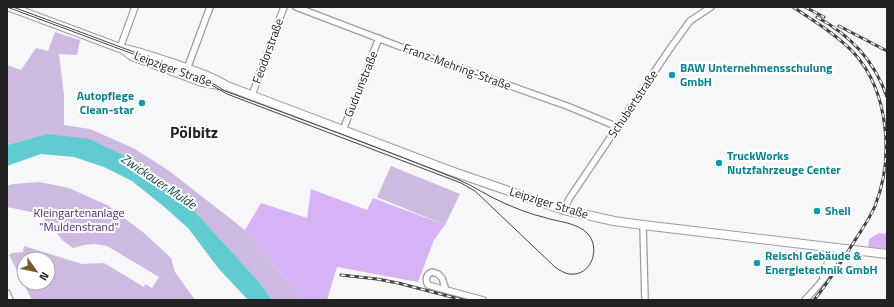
<svg xmlns="http://www.w3.org/2000/svg" width="894" height="307" font-family="'Titillium Web',sans-serif">
<style>
.green{fill:#ceb9e1;fill-rule:evenodd}
.forest{fill:#d6b3f5}
.water{fill:#60cbd1}
.lines{fill:none;stroke-linecap:round;stroke-linejoin:round}
.street-casing{stroke:#9d9c9f;stroke-width:8}
.secondary-casing{stroke:#9d9c9f;stroke-width:10}
.street{stroke:#fff;stroke-width:5.5}
.secondary{stroke:#fff;stroke-width:8}
.tram{stroke:#454445;stroke-width:1}
.rail-casing{stroke:#454445;stroke-width:3}
.rail{stroke:#fff;stroke-width:1.5;stroke-dasharray:4.5;stroke-linecap:butt}
.culture-dot{fill:#0f9aa8;stroke:#fff;stroke-width:1.5}
.labels{text-anchor:middle;stroke-width:4;stroke-linejoin:round;paint-order:stroke}
.street-label{font-size:12px;fill:#232223;stroke:#fff}
.culture-label{font-size:12px;font-weight:bold;fill:#0d838f;stroke:#fff;text-anchor:start}
.park-label{font-size:12px;fill:#4c1f6b;stroke:#fff}
.water-label{font-size:13px;font-style:italic;fill:#0b3f41;stroke:#fff}
.district-label{font-size:16px;font-weight:bold;fill:#232223;stroke:#fff}
</style>
<rect width="100%" height="100%" fill="#f7f6f9"/>
<path class="green" d="M 55,32 L 80,40 L 77,55 L 59,54 L 64,95 L 64,125 L 90,129 L 133,148 L 168,170 L 245,230 L 303,300 L 272,300 L 259,282 L 200,217 L 169,186 L 123,155 L 47,134 L 7,145 L 7,65 L 21,70 L 36,48 L 48,51 Z
M 391,166 L 460,194 L 445,225 L 377,197 Z
M 39,182 L 69,188 L 107,205 L 144,233 L 171,258 L 175,272 L 195,300 L 32,300 L 9,255 L 12,253 L 23,252 L 24,246 L 82,264 L 104,263 L 144,287 L 145,284 L 152,288 L 159,277 L 107,246 L 95,244 L 84,245 L 73,248 L 62,240 L 51,225 L 36,213 L 7,207 L 7,186 L 13,184 ZM 24,259 L 48,259 L 48,283 L 24,283 Z"/>
<path class="forest" d="M 311,189 L 367,210 L 373,198 L 445,225 L 434,240 L 418,282 L 337,267 L 327,300 L 303,300 L 245,230 L 261,203 L 307,218 Z
M 879,233 L 887,234 L 887,249 L 868,247 L 869,239 Z"/>
<path class="water" d="M 47,134 L 89,139 L 123,155 L 169,186 L 200,217 L 259,282 L 272,300 L 248,300 L 219,269 L 188,228 L 162,205 L 132,181 L 104,167 L 74,157 L 41,154 L 7,166 L 7,145 Z"/>
<g class="lines">
<g class="street-casing">
<path id="street" d="M 296,7 L 401,47 L 567,106 L 618,127
M 120,48 L 135,7
M 187,69 L 210,7
M 252,95 L 284,7
M 343,130 L 379,38
M 564,210 L 569,199 L 669,50 L 690,21 L 711,7
M 643,225 L 645,300
M 823,277 C 828,267 829,258 828,247
M 446,290 L 442,278 L 438,274 L 432,272 C 426,274 425,280 428,285 L 483,300
M 7,293 L 10,300
M 805,300 C 821,283 833,271 838,248"/>
</g>
<g class="secondary-casing">
<path id="secondary" d="M 10,7 L 120,48 C 138,51 155,58 172,63 C 190,70 210,75 227,86 L 451,171 L 564,210 L 614,221 L 643,225 L 887,254
M 123,49 L 132,56 L 202,82 L 224,86"/>
</g>
<use href="#street" class="street"/>
<use href="#secondary" class="secondary"/>
<path class="tram" d="M 7,7 L 187,74 L 203,80 L 227,94 L 461,183 L 475,191 L 555,267 C 559,270 564,273 569,274 C 591,277 601,249 588,234 C 577,222 557,222 543,217 C 530,214 518,209 506,204 C 489,197 474,186 457,179 C 381,148 303,120 225,91 L 204,78 L 13,7"/>
<g class="rail-casing">
<path id="rail" d="M 793,7 C 814,21 837,35 854,53 C 889,92 894,158 875,206 C 869,220 860,232 852,245 C 840,264 828,283 814,300
M 805,7 L 824,17
M 817,17 C 851,36 874,60 887,97
M 839,26 L 887,51
M 341,275 L 377,279 L 398,283 L 463,300"/>
</g>
<use href="#rail" class="rail"/>
</g>
<g class="culture-dot">
<circle cx="672" cy="75" r="4"/>
<circle cx="142" cy="103" r="4"/>
<circle cx="719" cy="163" r="4"/>
<circle cx="817" cy="211" r="4"/>
<circle cx="757" cy="263" r="4"/>
</g>
<g class="labels">
<g class="street-label">
<text transform="translate(268 51) rotate(-70)" y="4">Feodorstraße</text>
<text transform="translate(457 67) rotate(20)" y="4">Franz-Mehring-Straße</text>
<text transform="translate(173 69) rotate(20)" y="4">Leipziger Straße</text>
<text transform="translate(361 84) rotate(-68)" y="4">Gudrunstraße</text>
<text transform="translate(633 104) rotate(-56)" y="4">Schubertstraße</text>
<text transform="translate(549 203) rotate(17)" y="4">Leipziger Straße</text>
</g>
<g class="culture-label">
<text x="680" y="72">BAW Unternehmensschulung<tspan x="680" dy="14">GmbH</tspan></text>
<text x="134" y="100" text-anchor="end">Autopflege<tspan x="134" dy="14">Clean-star</tspan></text>
<text x="727" y="160">TruckWorks<tspan x="727" dy="14">Nutzfahrzeuge Center</tspan></text>
<text x="825" y="215">Shell</text>
<text x="765" y="260">Reischl Gebäude &amp;<tspan x="765" dy="14">Energietechnik GmbH</tspan></text>
</g>
<g class="park-label">
<text x="79" y="217">Kleingartenanlage<tspan x="79" dy="14">"Muldenstrand"</tspan></text>
</g>
<g class="water-label">
<text transform="translate(159 181) rotate(34)" y="5">Zwickauer Mulde</text>
</g>
<g class="district-label">
<text x="194" y="138">Pölbitz</text>
</g>
</g>
<rect width="894" height="307" fill="none" stroke="#232223" stroke-width="16"/>
<g transform="translate(36 271) rotate(123)"><circle r="19" fill="#ffffff" stroke="#a7a7a7"/>
<path d="M0-3L7 15L0 10L-7 15Z" fill="#73592b"/>
<text y="-6" font-size="11" font-weight="bold" text-anchor="middle" fill="#232223">N</text>
</g>
</svg>
